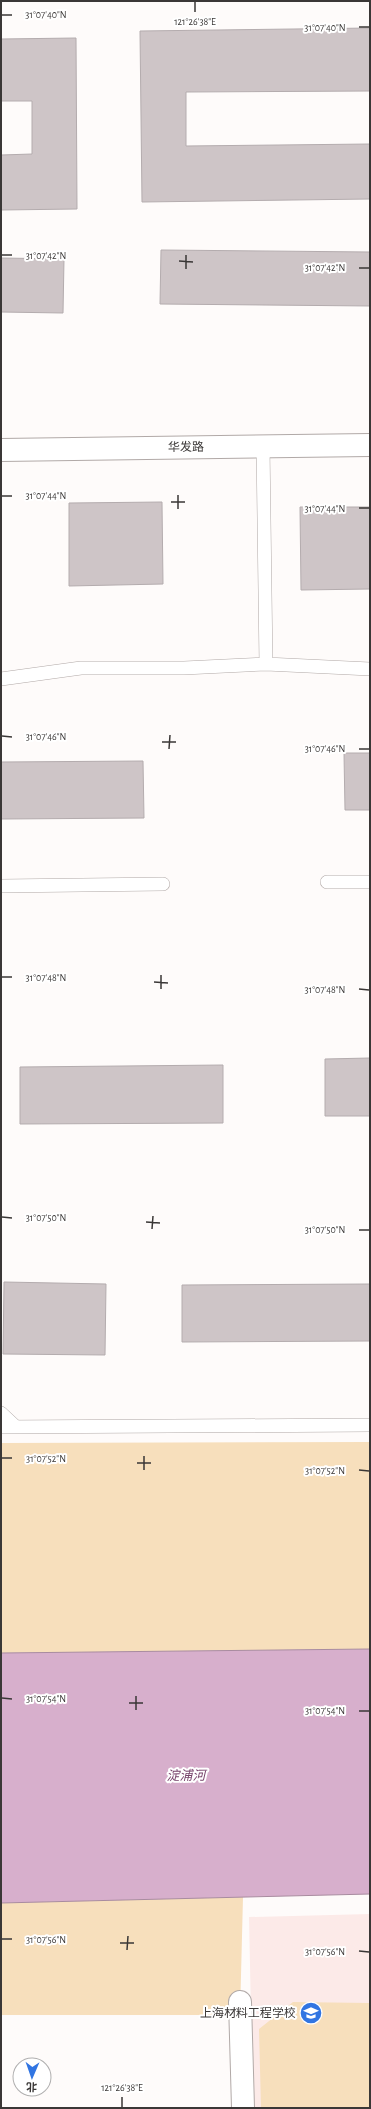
<svg xmlns="http://www.w3.org/2000/svg" width="371" height="2109" font-family="'Alegreya Sans','Noto Sans SC',sans-serif">
<style>
.built{fill:#fceae8}
.green{fill:#f7dfbc}
.water{fill:#d7afcc;stroke:#a88b9f}
.building{fill:#cec5c7;stroke:#b4acae}
.lines{fill:none;stroke-linecap:round;stroke-linejoin:round}
.lane-casing{stroke:#b1a9a7;stroke-width:14}
.street-casing{stroke:#b1a9a7;stroke-width:24}
.secondary-casing{stroke:#b1a9a7;stroke-width:24}
.lane{stroke:#fff;stroke-width:13}
.street{stroke:#fff;stroke-width:22}
.secondary{stroke:#fff;stroke-width:22}
.ticks{fill:none;stroke:#3a3736;stroke-width:1.5}
.labels{text-anchor:middle;stroke-width:4;stroke-linejoin:round;paint-order:stroke}
.street-label{font-size:12px;fill:#3a3736;stroke:#fff}
.poi-label{font-size:12px;fill:#3a3736;stroke:#fff;text-anchor:end}
.water-label{font-size:13px;font-style:italic;fill:#76426a;stroke:#fff}
.ticks-label{font-size:10px;text-anchor:middle;fill:#3a3736;stroke:#fff;stroke-width:4;stroke-linejoin:round;paint-order:stroke}
</style>
<rect width="100%" height="100%" fill="#fefbfa"/>
<path class="built" d="M 370,1914 L 370,2108 L 253,2108 L 249,1917 Z"/>
<path class="green" d="M 370,1442 L 370,1649 L 1,1653 L 1,1443 Z
M 243,1897 L 240,2015 L 1,2015 L 1,1903 Z
M 293,2002 L 370,2003 L 370,2108 L 261,2108 L 259,2029 Z"/>
<path class="water" d="M 370,1649 L 370,1894 L 1,1903 L 1,1653 Z"/>
<path class="building" d="M 370,28 L 370,91 L 186,92 L 186,146 L 370,144 L 370,199 L 142,202 L 140,31 Z
M 76,38 L 77,209 L 1,210 L 1,155 L 32,154 L 32,101 L 1,101 L 1,39 Z
M 161,250 L 370,252 L 370,306 L 160,304 Z
M 1,258 L 64,259 L 63,313 L 1,312 Z
M 162,502 L 163,584 L 69,586 L 69,503 Z
M 300,507 L 370,507 L 370,589 L 301,590 Z
M 344,753 L 370,753 L 370,810 L 345,810 Z
M 143,761 L 144,818 L 1,819 L 1,762 Z
M 370,1058 L 370,1116 L 325,1116 L 325,1059 Z
M 223,1065 L 223,1123 L 20,1124 L 20,1067 Z
M 4,1282 L 106,1284 L 105,1355 L 3,1354 Z
M 370,1284 L 370,1341 L 182,1342 L 182,1285 Z"/>
<g class="lines">
<g class="lane-casing">
<path id="lane" d="M 263,446 L 266,664
M 1,679 L 81,668 L 184,668 L 266,664 L 370,669
M 327,882 L 370,882
M 1,886 L 163,884
M 1,1413 L 16,1427
M 1,1427 L 370,1425"/>
</g>
<g class="street-casing">
<path id="street" d="M 240,2002 L 243,2108"/>
</g>
<g class="secondary-casing">
<path id="secondary" d="M 1,450 L 370,445"/>
</g>
<use href="#lane" class="lane"/>
<use href="#street" class="street"/>
<use href="#secondary" class="secondary"/>
</g>
<path class="ticks" d="M 195,12 L 195,2M 2,15 L 12,15M 359,27 L 369,27M 2,255 L 12,255M 179,261 L 193,262M 359,268 L 369,268M 186,269 L 186,255M 2,496 L 12,496M 171,502 L 185,502M 359,508 L 369,508M 178,509 L 178,495M 2,736 L 12,737M 162,742 L 176,742M 169,749 L 170,735M 359,749 L 369,749M 2,977 L 12,977M 154,982 L 168,983M 161,989 L 161,975M 359,989 L 369,990M 2,1217 L 12,1218M 146,1222 L 160,1223M 152,1229 L 153,1216M 359,1230 L 369,1230M 2,1458 L 12,1458M 137,1463 L 151,1463M 144,1470 L 144,1456M 359,1470 L 369,1471M 2,1698 L 12,1699M 129,1703 L 143,1703M 136,1710 L 136,1696M 359,1711 L 369,1711M 2,1939 L 12,1939M 120,1943 L 134,1943M 127,1950 L 128,1936M 359,1951 L 369,1952M 122,2107 L 122,2097"/>
<defs>
<g id="school-disc" transform="scale(1.15)"><circle r="9.5" fill="#3175e2" stroke="#fff"/><path d="M0-5L7-2L0 1L-7-2ZM-4 1L0 2.5L4 1V4Q0 6-4 4Z" fill="#fff"/></g>
</defs>
<g fill-rule="evenodd">
<use href="#school-disc" x="311" y="2013"/>
</g>
<g class="labels">
<g class="street-label">
<text transform="translate(186 447) rotate(-1)" y="4">华发路</text>
</g>
<g class="poi-label">
<text x="296" y="2017">上海材料工程学校</text>
</g>
<g class="water-label">
<text transform="translate(186 1775) rotate(-1)" y="5">淀浦河</text>
</g>
</g>
<g class="ticks-label">
<text x="46" y="18">31°07'40"N</text>
<text x="195" y="25">121°26'38"E</text>
<text x="325" y="31">31°07'40"N</text>
<text x="46" y="259">31°07'42"N</text>
<text x="325" y="271">31°07'42"N</text>
<text x="46" y="499">31°07'44"N</text>
<text x="325" y="512">31°07'44"N</text>
<text x="46" y="740">31°07'46"N</text>
<text x="325" y="752">31°07'46"N</text>
<text x="46" y="981">31°07'48"N</text>
<text x="325" y="993">31°07'48"N</text>
<text x="46" y="1221">31°07'50"N</text>
<text x="325" y="1233">31°07'50"N</text>
<text x="46" y="1462">31°07'52"N</text>
<text x="325" y="1474">31°07'52"N</text>
<text x="46" y="1702">31°07'54"N</text>
<text x="325" y="1714">31°07'54"N</text>
<text x="46" y="1943">31°07'56"N</text>
<text x="325" y="1955">31°07'56"N</text>
<text x="122" y="2091">121°26'38"E</text>
</g>
<rect width="371" height="2109" fill="none" stroke="#3a3736" stroke-width="4"/>
<g transform="translate(32 2077) rotate(182)"><circle r="19" fill="#ffffff" stroke="#b0afaf"/>
<path d="M0-3L7 15L0 10L-7 15Z" fill="#3175e2"/>
<text y="-6" font-size="11" font-weight="bold" text-anchor="middle" fill="#3a3736">北</text>
</g>
</svg>
